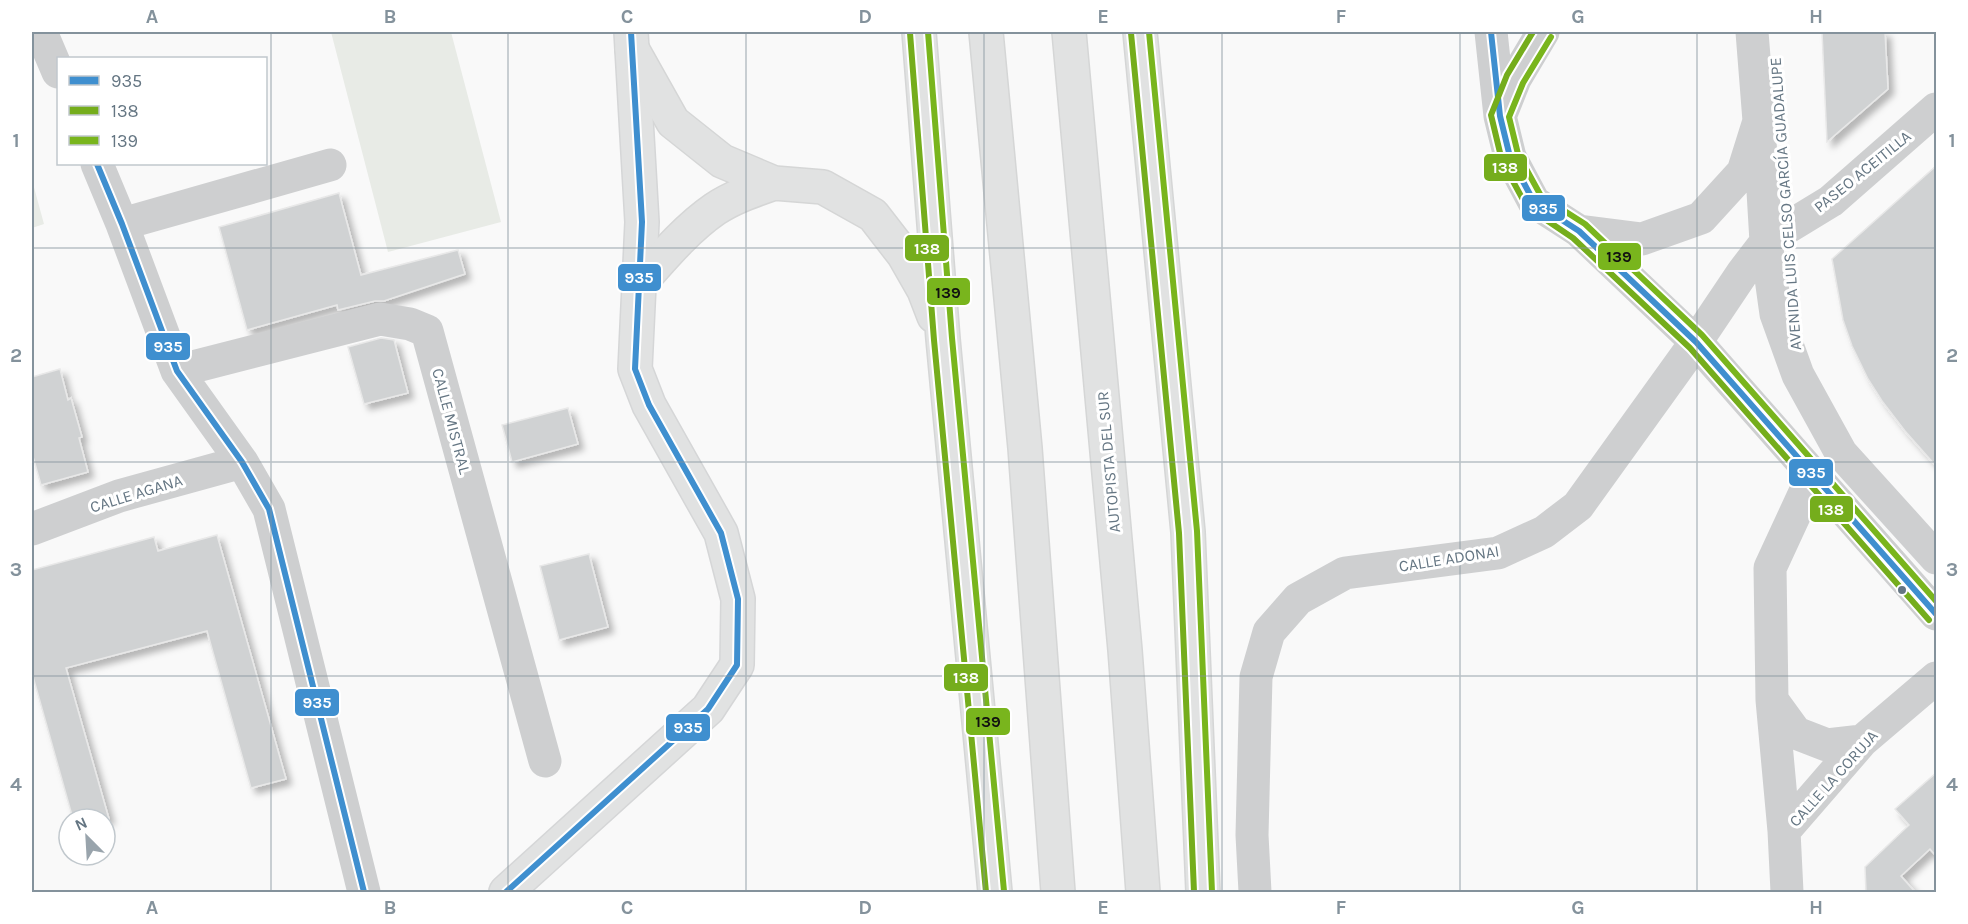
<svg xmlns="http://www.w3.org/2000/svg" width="1968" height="924" font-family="Karla,sans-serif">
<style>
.green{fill:#e8ebe6}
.building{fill:#d0d2d3;stroke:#e8e8e8;stroke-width:1.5;filter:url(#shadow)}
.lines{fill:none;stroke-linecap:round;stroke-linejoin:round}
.major-casing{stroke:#d5d6d7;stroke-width:36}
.highway-casing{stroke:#d5d6d6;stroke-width:36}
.minor{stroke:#cecfd0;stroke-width:33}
.major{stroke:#e1e2e2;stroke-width:33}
.highway{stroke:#e1e2e2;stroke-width:33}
.bus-1-casing{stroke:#fff;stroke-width:10}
.bus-2-casing{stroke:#fff;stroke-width:10}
.bus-3-casing{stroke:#fff;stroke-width:10}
.bus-1{stroke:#3f8fcf;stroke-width:6}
.bus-2{stroke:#75ad1c;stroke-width:6}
.bus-3{stroke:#79b51d;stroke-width:6}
.grid{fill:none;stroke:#84929c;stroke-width:1.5;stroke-opacity:0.55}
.bus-dot{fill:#657683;stroke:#fff;stroke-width:2}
.labels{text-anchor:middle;stroke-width:6;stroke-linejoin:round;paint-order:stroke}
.street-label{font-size:16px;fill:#657683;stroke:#fff}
.line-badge{stroke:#fff;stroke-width:2}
.badge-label{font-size:16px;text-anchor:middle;font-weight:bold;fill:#fff}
.pale-badge-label{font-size:16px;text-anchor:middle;font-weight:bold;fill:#111}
.neatline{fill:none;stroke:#84929c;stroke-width:2}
.grid-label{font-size:20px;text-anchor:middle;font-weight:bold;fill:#84929c}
</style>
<defs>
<filter id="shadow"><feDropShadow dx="5.5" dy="5.5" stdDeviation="3" flood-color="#0004"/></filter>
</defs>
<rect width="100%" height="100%" fill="#f9f9f9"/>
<path class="green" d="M 331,32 L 451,32 L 501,222 L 388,252 Z
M 32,180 L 44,224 L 32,228 Z"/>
<path class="building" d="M 1822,32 L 1885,32 L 1888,89 L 1827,142 Z
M 1936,166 L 1936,466 L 1905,431 L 1882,401 L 1868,379 L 1852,346 L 1843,320 L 1832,259 Z
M 339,193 L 361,275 L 458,250 L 465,274 L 384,301 L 375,301 L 338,310 L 337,305 L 247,330 L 219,227 Z
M 381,338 L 394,340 L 408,393 L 364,404 L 348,347 Z
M 60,369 L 68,400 L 71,398 L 82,437 L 79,438 L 88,472 L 41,485 L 32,453 L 32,377 Z
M 568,408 L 578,444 L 512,462 L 502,425 Z
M 217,535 L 286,779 L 251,788 L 207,631 L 66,668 L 109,819 L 73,819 L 32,673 L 32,570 L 154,537 L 158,551 Z
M 589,554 L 608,627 L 559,640 L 540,566 Z
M 1936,773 L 1936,856 L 1930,849 L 1901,876 L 1915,892 L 1866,892 L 1865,867 L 1909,825 L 1895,809 Z"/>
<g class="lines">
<g class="major-casing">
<path id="major" d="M 506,892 L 708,709 L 737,665 L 738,599 L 721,533 L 649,405 L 635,369 L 642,222 L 631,32"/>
</g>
<g class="highway-casing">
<path id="highway" d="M 919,32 L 943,339 L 995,892
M 986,32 L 1025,448 L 1058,892
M 1069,32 L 1125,650 L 1143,892
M 1140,32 L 1188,532 L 1203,892
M 632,49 L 673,122 L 722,161 L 774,183 L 823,187 L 873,215 L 904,255 L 924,290 L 934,316
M 639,284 C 662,258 686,229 715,209 C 733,197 754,190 774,183"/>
</g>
<path class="minor" d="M 41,32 L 58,72
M 1491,32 L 1500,116 L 1510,157 L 1534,202 L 1579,231 L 1642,239 L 1701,218 L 1743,172 L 1759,121 L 1752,32
M 1501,114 L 1515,79 L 1543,32
M 1760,141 L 1766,242 L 1776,314 L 1798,375 L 1841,453 L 1936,558
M 97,164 L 122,224 L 177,371 L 242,462 L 269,509 L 364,892
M 122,224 L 330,165
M 1785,229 L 1831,201 L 1936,109
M 1579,231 L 1696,342 L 1936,614
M 177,371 L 380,319 L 410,324 L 427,331 L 545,761
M 1813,475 L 1770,568 L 1772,700 L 1796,733 L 1827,745 L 1862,741
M 32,529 L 119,496 L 242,462
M 1772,700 L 1784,831 L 1787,892
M 1784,831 L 1862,741 L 1936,678
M 1255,892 L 1252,835 L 1256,677 L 1269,632 L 1298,599 L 1345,573 L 1498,553 L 1544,532 L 1578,506 L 1696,342 L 1743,272 L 1766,242"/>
<use href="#major" class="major"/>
<use href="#highway" class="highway"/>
<g class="bus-1-casing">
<path id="bus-1" d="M 1491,32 L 1500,116 L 1510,157 L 1534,202 L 1579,231 L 1696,342 L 1936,614
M 97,164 L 122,224 L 177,371 L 242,462 L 269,509 L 364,892
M 506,892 L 708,709 L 737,665 L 738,599 L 721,533 L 649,405 L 635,369 L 642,222 L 631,32"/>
</g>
<g class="bus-2-casing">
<path id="bus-2" d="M 1533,32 L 1507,75 L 1491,115 L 1502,161 L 1527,207 L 1573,238 L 1690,348 L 1929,620
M 910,33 L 934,340 L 986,892
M 1131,33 L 1179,533 L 1194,892"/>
</g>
<g class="bus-3-casing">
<path id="bus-3" d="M 928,32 L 952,338 L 1004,891
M 1149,32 L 1197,531 L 1212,892
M 1551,37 L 1523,83 L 1509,117 L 1518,154 L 1541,196 L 1585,224 L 1702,335 L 1936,601"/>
</g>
<use href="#bus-1" class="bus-1"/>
<use href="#bus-2" class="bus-2"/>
<use href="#bus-3" class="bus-3"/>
</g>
<path class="grid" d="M 271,32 L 271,892M 508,32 L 508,892M 746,32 L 746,892M 984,32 L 984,892M 1222,32 L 1222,892M 1460,32 L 1460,892M 1697,32 L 1697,892M 32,248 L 1936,248M 32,462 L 1936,462M 32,676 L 1936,676"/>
<circle class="bus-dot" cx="1902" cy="590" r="5"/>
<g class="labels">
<g class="street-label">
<text transform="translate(1862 171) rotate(-39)" y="6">PASEO ACEITILLA</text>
<text transform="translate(1785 204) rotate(-94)" y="6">AVENIDA LUIS CELSO GARCÍA GUADALUPE</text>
<text transform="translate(452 421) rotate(75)" y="6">CALLE MISTRAL</text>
<text transform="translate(1108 462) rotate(-95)" y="6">AUTOPISTA DEL SUR</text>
<text transform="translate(136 493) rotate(-17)" y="6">CALLE AGANA</text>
<text transform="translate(1449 558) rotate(-9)" y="6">CALLE ADONAI</text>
<text transform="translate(1833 778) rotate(-48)" y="6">CALLE LA CORUJA</text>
</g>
</g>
<g class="line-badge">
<rect x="1483" y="153" width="45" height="29" rx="6" fill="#75ad1c"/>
<rect x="1521" y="194" width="45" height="28" rx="6" fill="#3f8fcf"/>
<rect x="904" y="234" width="46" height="28" rx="6" fill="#75ad1c"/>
<rect x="1597" y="242" width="45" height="29" rx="6" fill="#79b51d"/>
<rect x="617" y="263" width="45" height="29" rx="6" fill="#3f8fcf"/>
<rect x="926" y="277" width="45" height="29" rx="6" fill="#79b51d"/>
<rect x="145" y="332" width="46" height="29" rx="6" fill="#3f8fcf"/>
<rect x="1788" y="458" width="46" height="29" rx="6" fill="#3f8fcf"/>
<rect x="1809" y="495" width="45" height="28" rx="6" fill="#75ad1c"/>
<rect x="943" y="663" width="46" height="29" rx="6" fill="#75ad1c"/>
<rect x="294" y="688" width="46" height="29" rx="6" fill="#3f8fcf"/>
<rect x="965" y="707" width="46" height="29" rx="6" fill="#79b51d"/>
<rect x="665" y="713" width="46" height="29" rx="6" fill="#3f8fcf"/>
</g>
<g class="badge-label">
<text x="1505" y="173">138</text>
<text x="1543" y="214">935</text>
<text x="927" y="254">138</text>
<text x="639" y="283">935</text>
<text x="168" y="352">935</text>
<text x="1811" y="478">935</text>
<text x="1831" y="515">138</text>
<text x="966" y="683">138</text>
<text x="317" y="708">935</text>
<text x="688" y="733">935</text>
</g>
<g class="pale-badge-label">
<text x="1619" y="262">139</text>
<text x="948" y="298">139</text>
<text x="988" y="727">139</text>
</g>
<rect width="1968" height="924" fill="none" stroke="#ffffff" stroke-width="66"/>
<rect x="57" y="57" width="210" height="108" fill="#ffffff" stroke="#c1c8cd" stroke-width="1.5"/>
<rect x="69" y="76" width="30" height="9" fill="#3f8fcf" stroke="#c1c8cd" stroke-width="1.5"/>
<text x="111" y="87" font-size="18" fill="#657683">935</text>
<rect x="69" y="106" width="30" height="9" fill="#75ad1c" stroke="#c1c8cd" stroke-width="1.5"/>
<text x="111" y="117" font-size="18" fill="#657683">138</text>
<rect x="69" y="136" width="30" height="9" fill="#79b51d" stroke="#c1c8cd" stroke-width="1.5"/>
<text x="111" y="147" font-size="18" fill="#657683">139</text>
<g transform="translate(87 837) rotate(336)"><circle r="28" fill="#ffffff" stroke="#c1c8cd" stroke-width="1.5"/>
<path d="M0-4.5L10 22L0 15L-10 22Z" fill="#99a4ac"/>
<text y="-9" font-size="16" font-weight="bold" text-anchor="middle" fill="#657683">N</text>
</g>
<rect x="33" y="33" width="1902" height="858" class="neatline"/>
<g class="grid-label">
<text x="152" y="23">A</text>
<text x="390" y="23">B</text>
<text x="627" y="23">C</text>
<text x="865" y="23">D</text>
<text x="1103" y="23">E</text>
<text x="1341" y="23">F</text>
<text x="1578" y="23">G</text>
<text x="1816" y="23">H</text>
<text x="16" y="147">1</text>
<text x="1952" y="147">1</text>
<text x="16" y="362">2</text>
<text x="1952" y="362">2</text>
<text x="16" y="576">3</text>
<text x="1952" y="576">3</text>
<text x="16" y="791">4</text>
<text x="1952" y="791">4</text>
<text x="152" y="914">A</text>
<text x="390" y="914">B</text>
<text x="627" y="914">C</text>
<text x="865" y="914">D</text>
<text x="1103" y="914">E</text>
<text x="1341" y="914">F</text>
<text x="1578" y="914">G</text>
<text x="1816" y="914">H</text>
</g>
</svg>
